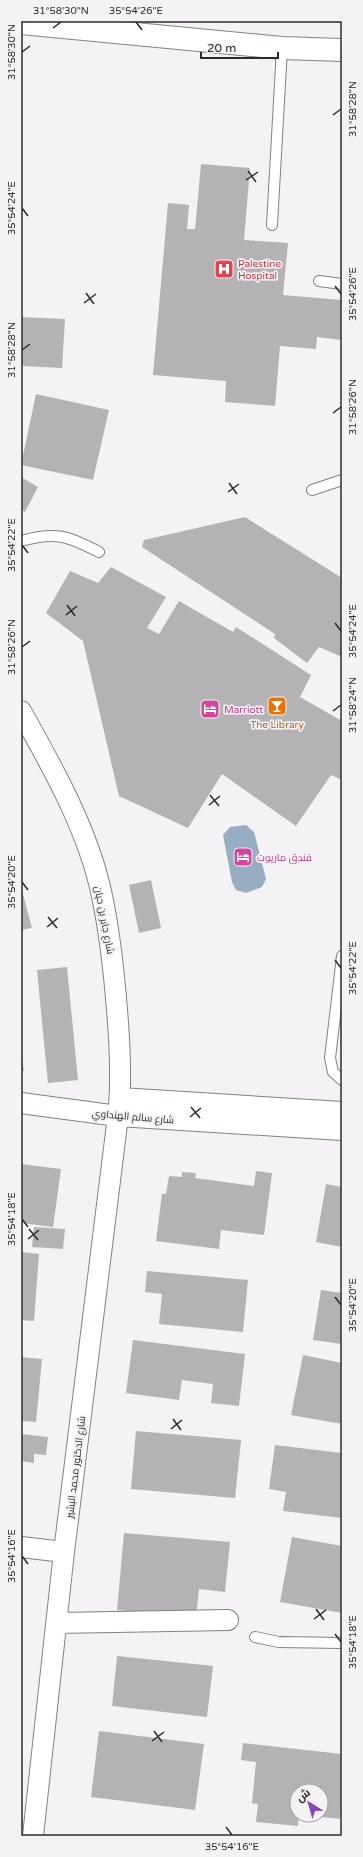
<svg xmlns="http://www.w3.org/2000/svg" width="363" height="1857" font-family="'Varela Round',Cairo,sans-serif">
<style>
.water{fill:#96adc4}
.building{fill:#b4b2b5}
.lines{fill:none;stroke-linecap:round;stroke-linejoin:round}
.lane-casing{stroke:#838183;stroke-width:12}
.street-casing{stroke:#838183;stroke-width:22}
.primary-casing{stroke:#838183;stroke-width:24}
.lane{stroke:#fff;stroke-width:10}
.street{stroke:#fff;stroke-width:20}
.primary{stroke:#fff;stroke-width:22}
.ticks{fill:none;stroke:#2c2b2c;stroke-width:1.5}
.labels{text-anchor:middle;stroke-width:3.5;stroke-linejoin:round;paint-order:stroke}
.health-label{font-size:10px;fill:#be3a42;stroke:#f4f2f5;text-anchor:start}
.hotel-label{font-size:10px;fill:#b23c85;stroke:#f4f2f5;text-anchor:start}
.food-label{font-size:10px;fill:#c56008;stroke:#f4f2f5}
.street-label{font-size:10px;fill:#2c2b2c;stroke:#f4f2f5}
.neatline{fill:none;stroke:#2c2b2c;stroke-width:1.5}
.ticks-label{font-size:10px;text-anchor:middle;fill:#2c2b2c}
</style>
<rect width="100%" height="100%" fill="#f4f2f5"/>
<path class="water" d="M 246,825 L 254,832 L 266,879 L 262,887 L 246,893 L 236,890 L 232,882 L 223,835 L 230,827 Z"/>
<path class="building" d="M 201,164 L 250,168 L 244,240 L 288,243 L 283,295 L 342,300 L 342,340 L 317,337 L 316,349 L 280,346 L 275,406 L 225,402 L 226,381 L 153,375 L 168,203 L 189,205 L 187,229 L 195,229 Z
M 21,317 L 65,319 L 62,368 L 21,366 Z
M 36,394 L 109,410 L 93,480 L 21,465 Z
M 21,477 L 38,487 L 25,512 L 21,509 Z
M 245,517 L 342,578 L 342,657 L 319,647 L 307,663 L 274,638 L 275,634 L 142,547 L 144,540 Z
M 111,567 L 166,597 L 147,628 L 159,634 L 179,601 L 233,632 L 236,627 L 311,675 L 300,697 L 342,721 L 342,780 L 331,775 L 296,826 L 222,774 L 188,828 L 119,796 L 83,641 L 46,613 L 70,571 L 98,583 Z
M 151,880 L 161,928 L 139,933 L 129,885 Z
M 21,887 L 32,928 L 21,930 Z
M 67,967 L 78,1080 L 48,1083 L 37,970 Z
M 21,1060 L 22,1060 L 24,1071 L 21,1071 Z
M 21,1164 L 61,1169 L 53,1227 L 21,1223 Z
M 256,1171 L 272,1173 L 264,1235 L 221,1230 L 219,1249 L 156,1241 L 162,1194 L 166,1194 L 169,1176 L 182,1177 L 182,1172 L 196,1173 L 195,1178 L 254,1186 Z
M 326,1184 L 342,1187 L 342,1247 L 316,1242 Z
M 34,1227 L 65,1229 L 63,1249 L 32,1247 Z
M 21,1252 L 39,1254 L 34,1321 L 21,1320 Z
M 147,1271 L 248,1280 L 243,1332 L 159,1324 L 162,1294 L 145,1292 Z
M 321,1290 L 342,1293 L 342,1344 L 313,1340 Z
M 133,1340 L 245,1354 L 239,1406 L 211,1403 L 213,1384 L 182,1380 L 179,1400 L 126,1393 Z
M 303,1355 L 342,1363 L 342,1424 L 291,1415 Z
M 21,1357 L 42,1359 L 36,1422 L 21,1421 Z
M 136,1431 L 241,1440 L 235,1498 L 131,1489 Z
M 21,1434 L 48,1437 L 46,1455 L 34,1454 L 34,1463 L 21,1461 Z
M 275,1445 L 342,1453 L 342,1518 L 283,1511 L 286,1492 L 269,1489 Z
M 124,1533 L 230,1542 L 225,1592 L 199,1589 L 196,1618 L 117,1610 Z
M 292,1537 L 342,1546 L 342,1613 L 280,1602 Z
M 117,1656 L 213,1666 L 207,1717 L 112,1706 Z
M 99,1731 L 204,1744 L 195,1810 L 91,1797 Z
M 243,1743 L 342,1754 L 342,1799 L 340,1819 L 313,1816 L 321,1815 L 321,1791 L 297,1791 L 297,1815 L 299,1815 L 298,1826 L 256,1822 L 258,1804 L 252,1803 L 256,1762 L 241,1760 Z"/>
<g class="lines">
<g class="lane-casing">
<path id="lane" d="M 272,225 L 282,48
M 319,281 L 342,284
M 312,490 L 342,480
M 21,541 C 56,531 68,536 99,552
M 342,956 L 330,1058 L 333,1072 L 342,1080
M 255,1637 L 279,1642 L 342,1643"/>
</g>
<g class="street-casing">
<path id="street" d="M 21,711 C 53,768 89,832 102,896 C 110,934 114,972 117,1010 C 120,1045 122,1081 118,1116 L 64,1552 L 33,1836
M 120,1098 L 342,1112
M 21,1103 L 118,1116 L 342,1130
M 21,1547 L 64,1552
M 57,1623 L 228,1620"/>
</g>
<g class="primary-casing">
<path id="primary" d="M 21,23 L 282,48 L 342,50"/>
</g>
<use href="#lane" class="lane"/>
<use href="#street" class="street"/>
<use href="#primary" class="primary"/>
</g>
<path class="ticks" d="M 136,22 L 142,30M 53,28 L 61,22M 22,52 L 30,46M 333,115 L 341,109M 248,171 L 256,182M 246,180 L 258,172M 22,208 L 28,216M 335,286 L 341,294M 86,293 L 94,304M 84,303 L 96,294M 22,350 L 30,344M 333,413 L 341,407M 229,483 L 237,494M 228,492 L 239,484M 22,545 L 28,553M 67,605 L 75,616M 66,615 L 77,606M 335,623 L 341,631M 22,647 L 30,641M 333,711 L 341,705M 210,795 L 219,806M 209,805 L 220,796M 22,882 L 28,890M 48,917 L 57,928M 47,927 L 58,918M 335,960 L 341,968M 191,1107 L 200,1118M 190,1117 L 201,1108M 22,1219 L 28,1227M 29,1229 L 38,1240M 28,1239 L 39,1230M 335,1297 L 341,1305M 173,1419 L 181,1430M 171,1429 L 182,1420M 22,1556 L 28,1564M 316,1609 L 324,1620M 314,1619 L 326,1610M 335,1634 L 341,1642M 154,1731 L 162,1742M 152,1741 L 164,1732M 226,1827 L 232,1835"/>
<defs>
<g id="hospital-square" transform="scale(1)"><rect x="-9" y="-9" width="18" height="18" rx="4" fill="#e0444e" stroke="#f4f2f5"/><path d="M-5-5h3v3.5h4V-5h3V5h-3V1.5h-4V5h-3Z" fill="#fff"/></g>
<g id="bar-square" transform="scale(1)"><rect x="-9" y="-9" width="18" height="18" rx="4" fill="#e8710a" stroke="#f4f2f5"/><path d="M-6-5H6L.8 .8V4.5H3.5V6h-7V4.5H-.8V.8Z" fill="#fff"/></g>
<g id="hotel-square" transform="scale(1)"><rect x="-9" y="-9" width="18" height="18" rx="4" fill="#d1479c" stroke="#f4f2f5"/><path d="M-6-4.5h1.5V1H6V5H4.5V3h-9V5H-6ZM-4 0a1.8 1.8 0 1 1 3.6 0ZM.5 0V-2.5h3Q6-2.5 6 0Z" fill="#fff"/></g>
</defs>
<g fill-rule="evenodd">
<use href="#hospital-square" x="224" y="269"/>
<use href="#bar-square" x="277" y="706"/>
<use href="#hotel-square" x="210" y="709"/>
<use href="#hotel-square" x="243" y="857"/>
</g>
<g class="labels">
<g class="health-label">
<text x="238" y="267">Palestine<tspan x="238" dy="12">Hospital</tspan></text>
</g>
<g class="hotel-label">
<text x="224" y="713">Marriott</text>
<text x="257" y="861">فندق ماريوت</text>
</g>
<g class="food-label">
<text x="277" y="728">The Library</text>
</g>
<g class="street-label">
<text transform="translate(105 920) rotate(79)" y="4">شارع جابر بن حيان</text>
<text transform="translate(133 1116) rotate(5)" y="4">شارع سالم الهنداوي</text>
<text transform="translate(75 1467) rotate(-83)" y="4">شارع الدكتور محمد البشير</text>
</g>
</g>
<rect width="363" height="1857" fill="none" stroke="#f4f2f5" stroke-width="44"/>
<g transform="translate(309 1803) rotate(323)"><circle r="19" fill="#f4f2f5" stroke="#a4a2a5"/>
<path d="M0-3L7 15L0 10L-7 15Z" fill="#8845ba"/>
<text y="-6" font-size="11" font-weight="bold" text-anchor="middle" fill="#2c2b2c">ش</text>
</g>
<path d="M201 52v6h77v-6" fill="none" stroke="#2c2b2c" stroke-width="2"/>
<text x="207" y="52" font-size="12" fill="#2c2b2c" stroke="#f4f2f5" stroke-width="3" paint-order="stroke">20 m</text>
<rect x="22" y="22" width="319" height="1813" class="neatline"/>
<g class="ticks-label">
<text x="61" y="14">31°58'30"N</text>
<text x="136" y="14">35°54'26"E</text>
<text transform="translate(11 52) rotate(-90)" y="4">31°58'30"N</text>
<text transform="translate(352 109) rotate(-90)" y="4">31°58'28"N</text>
<text transform="translate(11 208) rotate(-90)" y="4">35°54'24"E</text>
<text transform="translate(352 294) rotate(-90)" y="4">35°54'26"E</text>
<text transform="translate(11 350) rotate(-90)" y="4">31°58'28"N</text>
<text transform="translate(352 407) rotate(-90)" y="4">31°58'26"N</text>
<text transform="translate(11 545) rotate(-90)" y="4">35°54'22"E</text>
<text transform="translate(352 631) rotate(-90)" y="4">35°54'24"E</text>
<text transform="translate(11 647) rotate(-90)" y="4">31°58'26"N</text>
<text transform="translate(352 705) rotate(-90)" y="4">31°58'24"N</text>
<text transform="translate(11 882) rotate(-90)" y="4">35°54'20"E</text>
<text transform="translate(352 968) rotate(-90)" y="4">35°54'22"E</text>
<text transform="translate(11 1219) rotate(-90)" y="4">35°54'18"E</text>
<text transform="translate(352 1305) rotate(-90)" y="4">35°54'20"E</text>
<text transform="translate(11 1556) rotate(-90)" y="4">35°54'16"E</text>
<text transform="translate(352 1642) rotate(-90)" y="4">35°54'18"E</text>
<text x="232" y="1850">35°54'16"E</text>
</g>
</svg>
